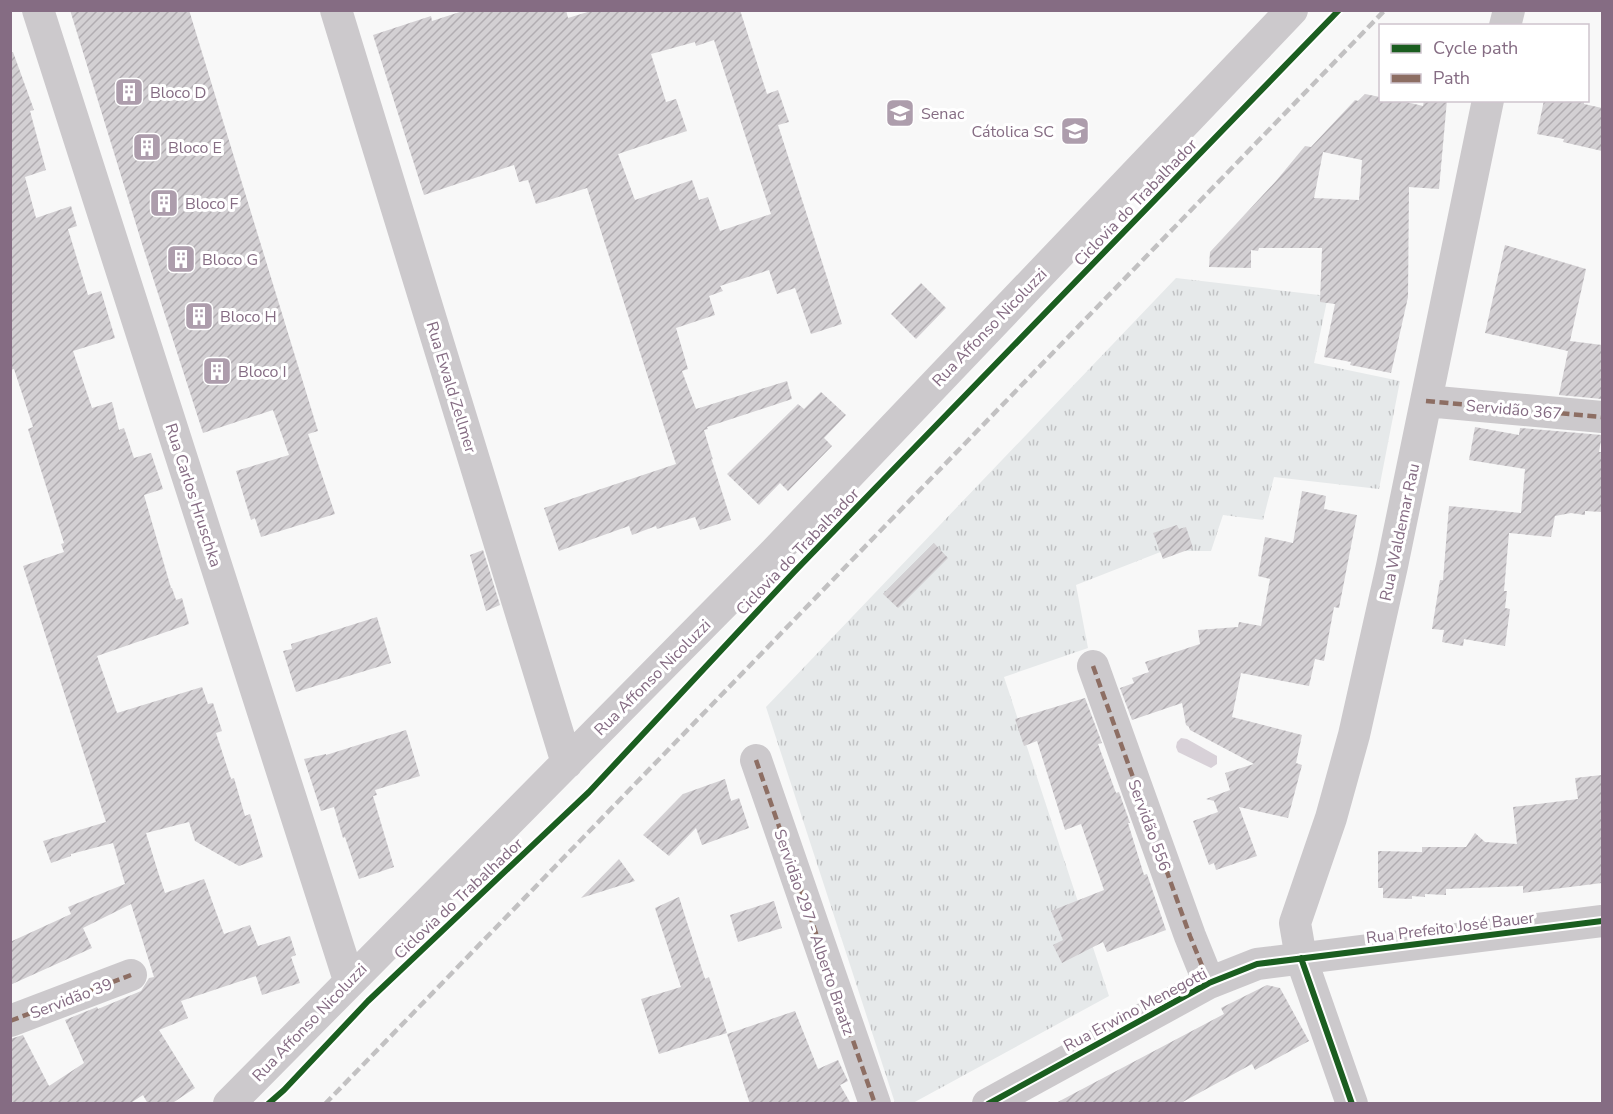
<svg xmlns="http://www.w3.org/2000/svg" width="1613" height="1114" font-family="'Nunito Sans',sans-serif">
<style>
.grass{fill:url(#grass-tufts)}
.water{fill:#d8d1d8}
.building{fill:url(#building-hatch);fill-rule:evenodd}
.lines{fill:none;stroke-linecap:round;stroke-linejoin:round}
.minor{stroke:#ccc9cc;stroke-width:32}
.rail{stroke:#c2c1c2;stroke-width:4.5;stroke-dasharray:9 4.5;stroke-linecap:butt}
.quiet{stroke:#8d6e63;stroke-width:4.5;stroke-dasharray:9 4.5;stroke-linecap:butt}
.cycleway-casing{stroke:#fff;stroke-width:10}
.cycleway{stroke:#1b5e20;stroke-width:6}
.labels{text-anchor:middle;stroke-width:6;stroke-linejoin:round;paint-order:stroke}
.poi-label{font-size:16px;fill:#856c83;stroke:#fff;text-anchor:start}
.street-label{font-size:16px;fill:#856c83;stroke:#fff}
</style>
<defs>
<pattern id="grass-tufts" width="24" height="20" patternUnits="userSpaceOnUse" patternTransform="scale(1.5)"><rect width="24" height="20" fill="#e6e9ea"/><path d="M3 7l-1-3M5 7V3M7 7l1-3M15 17l-1-3M17 17v-4M19 17l1-3" fill="none" stroke="#c0c1c3"/></pattern>
<pattern id="building-hatch" width="6" height="6" patternUnits="userSpaceOnUse" patternTransform="scale(1.5)"><rect width="6" height="6" fill="#d3d0d3"/><path d="M-1 1l2-2M0 6l6-6M5 7l2-2" fill="none" stroke="#b1adb1"/></pattern>
</defs>
<rect width="100%" height="100%" fill="#f8f8f8"/>
<path class="grass" d="M 1176,278 L 1328,296 L 1314,363 L 1400,381 L 1379,489 L 1274,477 L 1263,520 L 1223,515 L 1211,551 L 1163,551 L 1076,585 L 1088,648 L 1004,677 L 1109,996 L 913,1103 L 895,1103 L 766,707 Z"/>
<path class="water" d="M 1181,738 L 1187,739 L 1217,756 L 1217,764 L 1211,768 L 1178,752 L 1176,747 L 1177,742 Z"/>
<path class="building" d="M 70,10 L 189,10 L 318,431 L 308,434 L 335,514 L 261,537 L 255,518 L 251,520 L 236,471 L 289,455 L 273,410 L 203,433 L 143,247 Z
M 466,10 L 566,10 L 568,18 L 594,10 L 740,10 L 767,94 L 778,90 L 789,122 L 778,125 L 842,324 L 811,334 L 795,288 L 777,294 L 769,270 L 720,286 L 723,291 L 709,296 L 715,315 L 676,328 L 688,369 L 682,371 L 696,409 L 787,381 L 792,399 L 707,427 L 708,429 L 704,430 L 713,460 L 711,458 L 731,520 L 700,530 L 695,517 L 657,529 L 656,526 L 632,535 L 629,526 L 559,551 L 544,508 L 676,464 L 587,188 L 536,204 L 528,180 L 519,182 L 514,165 L 424,195 L 373,35 L 431,16 L 432,21 ZM 714,40 L 771,214 L 720,231 L 708,197 L 699,200 L 692,180 L 635,200 L 618,154 L 687,131 L 676,99 L 666,102 L 651,54 L 695,42 L 696,46 Z
M 10,52 L 13,52 L 34,110 L 30,111 L 46,170 L 25,177 L 36,218 L 71,206 L 77,226 L 68,229 L 88,295 L 101,291 L 115,338 L 73,351 L 92,408 L 112,402 L 119,430 L 124,428 L 134,458 L 151,453 L 163,489 L 144,495 L 171,588 L 172,588 L 176,600 L 182,598 L 189,624 L 97,656 L 117,713 L 202,687 L 208,704 L 213,703 L 222,731 L 216,733 L 231,779 L 234,778 L 245,816 L 250,814 L 263,857 L 239,866 L 195,841 L 189,822 L 146,833 L 158,872 L 165,893 L 204,879 L 224,934 L 250,925 L 258,946 L 290,936 L 296,955 L 291,957 L 300,983 L 262,995 L 256,976 L 181,1001 L 188,1018 L 159,1030 L 195,1088 L 171,1104 L 148,1104 L 143,1095 L 129,1104 L 10,1104 L 10,1039 L 23,1035 L 49,1086 L 84,1063 L 65,1020 L 97,1007 L 98,1009 L 141,991 L 149,978 L 154,977 L 131,904 L 83,928 L 92,948 L 10,985 L 10,942 L 71,914 L 68,907 L 125,884 L 113,843 L 71,854 L 71,856 L 51,863 L 43,841 L 106,822 L 23,566 L 64,552 L 61,544 L 64,543 L 28,429 L 33,427 L 14,369 L 10,370 Z
M 1365,94 L 1380,97 L 1380,100 L 1398,100 L 1423,106 L 1424,100 L 1447,100 L 1439,189 L 1409,187 L 1408,297 L 1391,373 L 1350,365 L 1351,362 L 1324,357 L 1335,304 L 1320,302 L 1322,248 L 1259,248 L 1258,251 L 1251,250 L 1251,268 L 1209,267 L 1210,252 L 1276,181 L 1305,146 L 1311,147 L 1355,100 L 1358,101 ZM 1323,152 L 1362,160 L 1359,200 L 1314,198 Z
M 1544,100 L 1584,100 L 1584,104 L 1602,108 L 1602,151 L 1563,142 L 1564,139 L 1537,134 Z
M 1505,245 L 1586,269 L 1570,341 L 1602,345 L 1602,399 L 1559,395 L 1568,351 L 1485,333 Z
M 921,283 L 946,308 L 916,339 L 891,314 Z
M 821,392 L 846,415 L 824,438 L 832,446 L 788,491 L 780,483 L 759,505 L 727,474 L 798,404 L 804,409 Z
M 1475,427 L 1519,435 L 1520,428 L 1602,435 L 1599,452 L 1602,452 L 1602,512 L 1585,511 L 1585,515 L 1571,513 L 1555,516 L 1551,537 L 1509,533 L 1504,591 L 1507,591 L 1505,608 L 1510,609 L 1505,646 L 1464,639 L 1463,646 L 1442,642 L 1444,630 L 1432,629 L 1440,580 L 1443,580 L 1449,506 L 1521,513 L 1525,469 L 1469,460 Z
M 1302,491 L 1326,496 L 1324,509 L 1357,515 L 1339,608 L 1334,607 L 1324,661 L 1315,659 L 1309,686 L 1241,673 L 1232,717 L 1302,735 L 1296,763 L 1302,765 L 1288,818 L 1239,807 L 1257,856 L 1216,870 L 1214,863 L 1209,865 L 1193,821 L 1218,812 L 1214,801 L 1206,799 L 1230,790 L 1225,773 L 1254,764 L 1190,730 L 1189,727 L 1186,725 L 1182,703 L 1132,720 L 1120,688 L 1134,683 L 1132,678 L 1149,672 L 1145,662 L 1200,644 L 1198,630 L 1238,627 L 1239,622 L 1261,626 L 1270,579 L 1258,576 L 1265,537 L 1293,543 Z
M 1177,525 L 1179,529 L 1186,527 L 1193,548 L 1163,559 L 1153,533 Z
M 934,543 L 948,558 L 898,608 L 883,594 Z
M 483,550 L 500,605 L 486,611 L 470,555 Z
M 377,617 L 391,663 L 296,692 L 283,651 L 292,649 L 291,644 Z
M 1085,698 L 1102,743 L 1098,744 L 1116,793 L 1119,792 L 1130,823 L 1128,823 L 1144,875 L 1147,874 L 1166,930 L 1107,952 L 1103,942 L 1062,963 L 1053,945 L 1063,940 L 1051,911 L 1104,890 L 1081,824 L 1065,830 L 1037,741 L 1024,746 L 1015,719 Z
M 406,730 L 420,776 L 375,790 L 377,795 L 373,796 L 394,867 L 359,879 L 345,837 L 343,838 L 334,807 L 321,811 L 304,759 L 326,754 L 326,755 Z
M 1602,775 L 1602,883 L 1523,893 L 1523,886 L 1446,889 L 1446,895 L 1425,894 L 1425,897 L 1412,896 L 1412,899 L 1383,898 L 1383,888 L 1378,888 L 1378,851 L 1422,852 L 1422,847 L 1466,847 L 1475,833 L 1485,842 L 1517,844 L 1513,807 L 1578,799 L 1575,778 Z
M 725,779 L 731,801 L 739,798 L 749,828 L 702,845 L 696,828 L 669,856 L 643,835 L 683,794 Z
M 619,859 L 635,881 L 581,898 Z
M 679,897 L 705,979 L 709,977 L 727,1033 L 659,1054 L 641,999 L 681,987 L 655,908 Z
M 774,901 L 782,928 L 738,942 L 730,915 Z
M 1267,985 L 1280,988 L 1309,1041 L 1255,1070 L 1252,1064 L 1179,1104 L 1054,1104 L 1224,1014 L 1221,1008 Z
M 795,1011 L 818,1069 L 838,1060 L 848,1081 L 840,1085 L 851,1104 L 750,1104 L 727,1034 Z"/>
<g class="lines">
<path class="minor" d="M 38,10 L 349,980
M 336,10 L 567,763
M 1505,26 L 1509,10
M 1426,401 L 1602,417
M 1093,666 L 1190,936 L 1209,983
M 756,760 L 875,1104
M 10,1021 L 131,975
M 229,1104 L 775,552 L 1292,10
M 988,1104 L 1209,983 L 1257,964 L 1602,921
M 1352,1104 L 1301,958 L 1295,923 L 1331,818 L 1354,735 L 1392,566 L 1488,100"/>
<path class="rail" d="M 325,1104 L 1385,10"/>
<path class="quiet" d="M 1426,401 L 1602,417
M 1093,666 L 1190,936 L 1209,983
M 756,760 L 875,1104
M 10,1021 L 131,975"/>
<g class="cycleway-casing">
<path id="cycleway" d="M 1301,958 L 1352,1104
M 268,1104 L 284,1090 L 368,1001 L 589,792 L 795,571 L 1339,10
M 988,1104 L 1209,983 L 1257,964 L 1602,921"/>
</g>
<use href="#cycleway" class="cycleway"/>
</g>
<defs>
<g id="building-square" transform="scale(1.5)"><rect x="-9" y="-9" width="18" height="18" rx="4" fill="#ad9dac" stroke="#fff"/><path d="M-4-6H4V6H1V3H-1V6H-4ZM-2.5-4.3h1.7v1.8h-1.7ZM.8-4.3h1.7v1.8H.8ZM-2.5-1h1.7V.8h-1.7ZM.8-1h1.7V.8H.8Z" fill="#fff"/></g>
<g id="university-square" transform="scale(1.5)"><rect x="-9" y="-9" width="18" height="18" rx="4" fill="#ad9dac" stroke="#fff"/><path d="M0-5L7-2L0 1L-7-2ZM-4 1L0 2.5L4 1V4Q0 6-4 4Z" fill="#fff"/></g>
</defs>
<g fill-rule="evenodd">
<use href="#building-square" x="129" y="92"/>
<use href="#university-square" x="900" y="113"/>
<use href="#university-square" x="1075" y="131"/>
<use href="#building-square" x="147" y="147"/>
<use href="#building-square" x="164" y="203"/>
<use href="#building-square" x="181" y="259"/>
<use href="#building-square" x="199" y="316"/>
<use href="#building-square" x="217" y="371"/>
</g>
<g class="labels">
<g class="poi-label">
<text x="150" y="98">Bloco D</text>
<text x="921" y="119">Senac</text>
<text x="1054" y="137" text-anchor="end">Cátolica SC</text>
<text x="168" y="153">Bloco E</text>
<text x="185" y="209">Bloco F</text>
<text x="202" y="265">Bloco G</text>
<text x="220" y="322">Bloco H</text>
<text x="238" y="377">Bloco I</text>
</g>
<g class="street-label">
<text transform="translate(1135 202) rotate(-46)" y="6">Ciclovia do Trabalhador</text>
<text transform="translate(989 327) rotate(-46)" y="6">Rua Affonso Nicoluzzi</text>
<text transform="translate(452 387) rotate(73)" y="6">Rua Ewald Zellmer</text>
<text transform="translate(1514 409) rotate(5)" y="6">Servidão 367</text>
<text transform="translate(194 495) rotate(72)" y="6">Rua Carlos Hruschka</text>
<text transform="translate(1399 532) rotate(-78)" y="6">Rua Waldemar Rau</text>
<text transform="translate(797 551) rotate(-46)" y="6">Ciclovia do Trabalhador</text>
<text transform="translate(652 677) rotate(-45)" y="6">Rua Affonso Nicoluzzi</text>
<text transform="translate(1150 825) rotate(70)" y="6">Servidão 556</text>
<text transform="translate(458 898) rotate(-43)" y="6">Ciclovia do Trabalhador</text>
<text transform="translate(1450 927) rotate(-7)" y="6">Rua Prefeito José Bauer</text>
<text transform="translate(815 932) rotate(71)" y="6">Servidão 297 - Alberto Braatz</text>
<text transform="translate(71 998) rotate(-21)" y="6">Servidão 39</text>
<text transform="translate(1135 1009) rotate(-28)" y="6">Rua Erwino Menegotti</text>
<text transform="translate(309 1022) rotate(-46)" y="6">Rua Affonso Nicoluzzi</text>
</g>
</g>
<rect width="1613" height="1114" fill="none" stroke="#856c83" stroke-width="24"/>
<rect x="1379" y="24" width="210" height="78" fill="#ffffff" stroke="#cec4cd" stroke-width="1.5"/>
<rect x="1391" y="44" width="30" height="9" fill="#1b5e20" stroke="#cec4cd" stroke-width="1.5"/>
<text x="1433" y="54" font-size="18" fill="#856c83">Cycle path</text>
<rect x="1391" y="74" width="30" height="9" fill="#8d6e63" stroke="#cec4cd" stroke-width="1.5"/>
<text x="1433" y="84" font-size="18" fill="#856c83">Path</text>
</svg>
